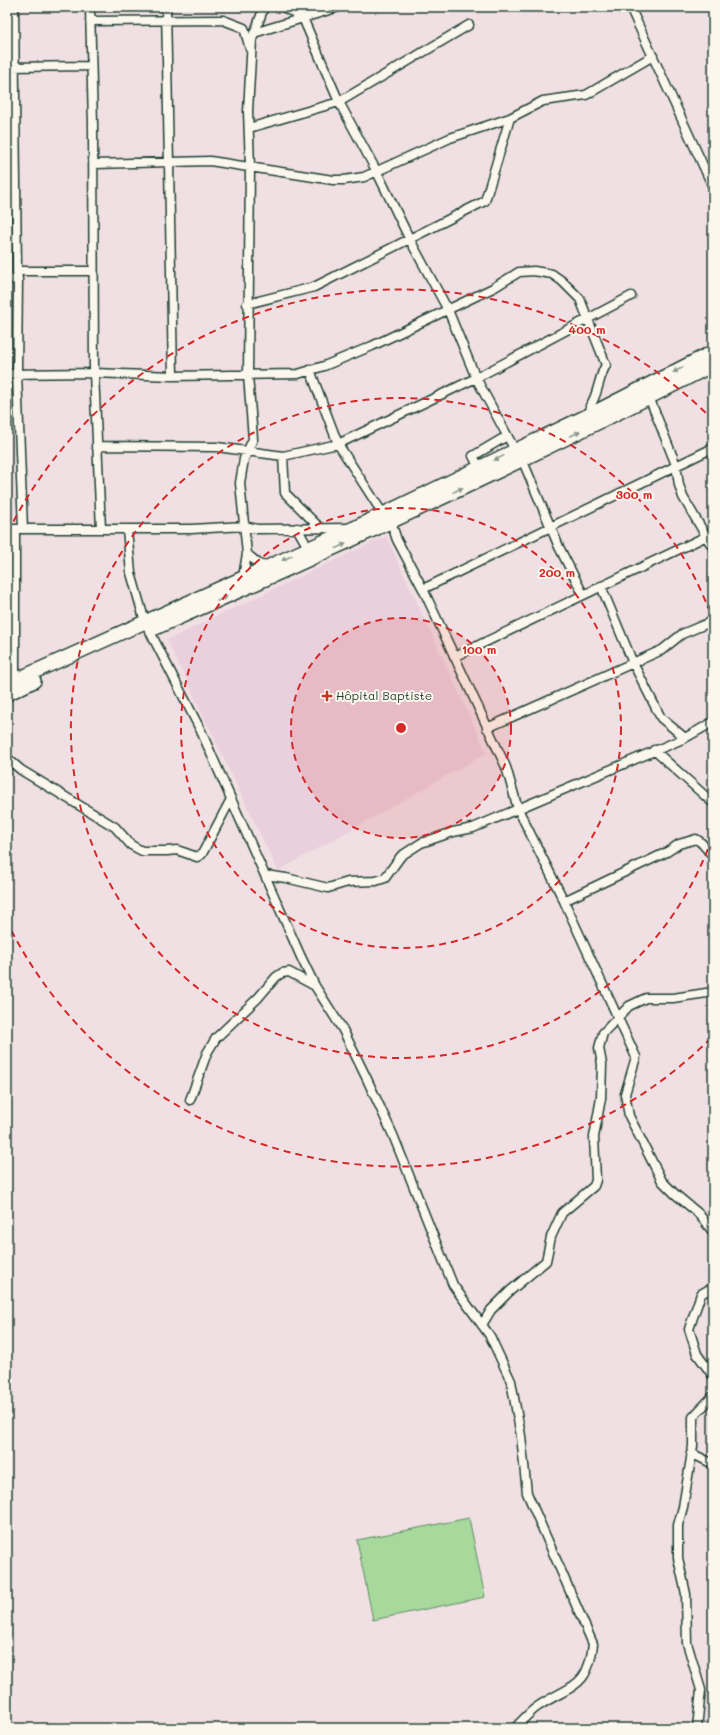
<svg xmlns="http://www.w3.org/2000/svg" width="720" height="1735" font-family="Mali,sans-serif">
<style>
.built{fill:#e9d0dc}
.green{fill:#a6d99b;stroke:#628b68}
.lines{fill:none;stroke-linecap:round;stroke-linejoin:round}
.minor-casing{stroke:#1f3d34;stroke-width:11}
.primary-casing{stroke:#1f3d34;stroke-width:16}
.minor{stroke:#fbf7ec;stroke-width:8}
.primary{stroke:#fbf7ec;stroke-width:13}
.oneway{fill:#8d9a90}
.ring{fill:none;stroke:#d62828;stroke-width:2;stroke-dasharray:7 5}
.poi-dot{fill:#c8321e;stroke:#fbf7ec;stroke-width:1.5}
.labels{text-anchor:middle;stroke-width:4;stroke-linejoin:round;paint-order:stroke}
.poi-label{font-size:12px;fill:#1f3d34;stroke:#fbf7ec;text-anchor:start}
.centre{fill:#d62828;stroke:#fbf7ec;stroke-width:2}
.ring-label{font-size:12px;text-anchor:middle;font-weight:bold;fill:#d62828;stroke:#fbf7ec;stroke-width:4;stroke-linejoin:round;paint-order:stroke}
</style>
<rect width="100%" height="100%" fill="#f0e0e3"/>
<filter id="ink" filterUnits="userSpaceOnUse"><feTurbulence type="fractalNoise" baseFrequency=".025" numOctaves="2"/><feDisplacementMap in="SourceGraphic" scale="8" xChannelSelector="R" yChannelSelector="G"/><feConvolveMatrix kernelMatrix="1 2 1 2 8 2 1 2 1" color-interpolation-filters="sRGB"/></filter>
<g filter="url(#ink)">
<path class="built" d="M 386,536 L 487,753 L 278,871 L 167,640 Z"/>
<path class="green" d="M 469,1518 L 485,1597 L 373,1620 L 357,1540 Z"/>
<g class="lines">
<g class="minor-casing">
<path id="minor" d="M 14,7 L 17,271 L 18,280 L 17,374 L 23,529
M 90,7 L 93,124 L 94,373 L 101,529
M 166,7 L 173,376
M 283,7 L 303,18 L 339,102 L 377,172 L 410,240 L 448,310 L 476,378 L 515,450
M 630,7 L 713,187
M 90,21 L 223,20 L 244,28 L 250,49
M 254,33 L 339,7
M 7,67 L 91,66
M 249,128 L 339,102 L 469,25
M 94,164 L 210,161 L 333,180 L 344,180 L 364,177 L 450,138 L 510,118 L 543,101 L 586,95 L 653,56
M 17,271 L 93,271
M 7,279 L 18,280
M 247,304 L 314,287 L 485,201 L 510,118
M 310,370 L 338,444 L 383,514 L 391,522 L 397,540 L 423,589 L 506,767 L 518,809 L 564,901 L 636,1057 L 625,1094 L 629,1116 L 662,1181 L 675,1194 L 698,1213 L 713,1232
M 7,374 L 94,373 L 173,376 L 298,374 L 324,366 L 372,346 L 493,288 L 519,272 L 534,271 L 552,274 L 562,281 L 580,299 L 606,365 C 598,378 599,393 590,406 L 593,413
M 649,397 L 676,465 L 679,485 L 683,497 L 713,548
M 96,446 L 217,447 L 283,456 L 338,444 L 476,378 L 631,296
M 283,456 L 285,493 L 319,527
M 522,459 L 559,547 L 583,594
M 481,471 L 473,456 L 507,436
M 297,528 L 310,551
M 7,529 L 191,529 L 245,526 L 257,529 L 350,528
M 15,529 L 15,680
M 127,529 L 131,573 L 145,622 L 201,731 L 301,957 L 315,986 L 343,1030 L 366,1077 L 393,1135 L 453,1285 L 490,1336 L 511,1381 L 521,1436 L 527,1493 L 593,1644 C 588,1688 573,1684 540,1705 C 531,1710 523,1720 515,1728
M 247,554 L 259,564 L 268,568
M 246,578 L 244,571 L 247,554 L 240,483 L 244,459 L 253,439 L 248,375 L 250,166 L 248,111 L 252,40 L 264,7
M 601,586 L 633,663 L 661,718 L 685,738
M 423,589 L 713,448
M 454,657 L 713,533
M 487,728 L 662,650 L 682,634 L 713,621
M 654,750 L 713,803
M 7,758 L 21,770 L 115,827 L 131,845 L 142,851 L 167,851 L 177,850 L 197,857 L 202,854 L 231,799
M 265,875 L 286,878 L 328,888 L 348,882 L 376,881 L 385,878 L 401,856 L 421,843 L 453,832 L 473,828 L 685,738 L 713,722
M 564,901 L 667,852 L 679,844 L 696,839 C 704,843 706,850 713,855
M 190,1100 L 207,1053 L 216,1038 L 258,998 L 276,977 L 282,973 L 289,972 L 315,986
M 713,1287 L 701,1294 L 689,1329 L 697,1354 L 713,1376
M 482,1325 L 491,1310 L 510,1291 L 546,1261 L 551,1237 L 562,1213 L 594,1186 L 596,1180 L 594,1137 L 601,1098 L 602,1064 L 599,1048 L 603,1033 L 629,1006 L 646,998 L 673,998 L 713,992
M 691,1453 L 713,1464
M 697,1728 L 701,1690 L 687,1643 L 686,1594 L 678,1558 L 678,1525 L 683,1507 L 693,1446 L 693,1417 L 713,1396"/>
</g>
<g class="primary-casing">
<path id="primary" d="M 153,629 C 342,546 529,459 713,365
M 7,684 L 354,528 L 593,413 L 713,352
M 7,694 L 34,681"/>
</g>
<use href="#minor" class="minor"/>
<use href="#primary" class="primary"/>
</g>
<defs><path id="oneway-solid" d="M-6-.8H1V-3.2L6.5 0L1 3.2V.8H-6Z"/></defs>
<g class="oneway">
<use href="#oneway-solid" transform="translate(678 370) rotate(153)"/>
<use href="#oneway-solid" transform="translate(575 434) rotate(-25)"/>
<use href="#oneway-solid" transform="translate(499 458) rotate(154)"/>
<use href="#oneway-solid" transform="translate(458 490) rotate(-25)"/>
<use href="#oneway-solid" transform="translate(341 546) rotate(-26)"/>
<use href="#oneway-solid" transform="translate(287 558) rotate(156)"/>
<use href="#oneway-solid" transform="translate(222 599) rotate(-24)"/>
</g>
</g>
<circle cx="401" cy="728" r="110" fill="#d62828" fill-opacity=".12"/>
<g class="ring">
<circle cx="401" cy="728" r="110"/>
<circle cx="401" cy="728" r="220"/>
<path d="M712 838A330 330 0 1 1 712 618"/>
<path d="M711 1038A439 439 0 0 1 8 924M8 532A439 439 0 0 1 711 418"/>
</g>
<path class="poi-dot" d="M325 690h4v4h4v4h-4v4h-4v-4h-4v-4h4z"/>
<g class="labels">
<g class="poi-label">
<text x="336" y="700">Hôpital Baptiste</text>
</g>
</g>
<circle cx="401" cy="728" r="6" class="centre"/>
<g class="ring-label">
<text x="587" y="334">400 m</text>
<text x="634" y="499">300 m</text>
<text x="557" y="577">200 m</text>
<text x="479" y="654">100 m</text>
</g>
<rect width="720" height="1735" fill="none" stroke="#fbf7ec" stroke-width="24"/>
<rect x="12" y="12" width="696" height="1711" fill="none" stroke="#1f3d34" stroke-width="1.5" filter="url(#ink)"/>
</svg>
